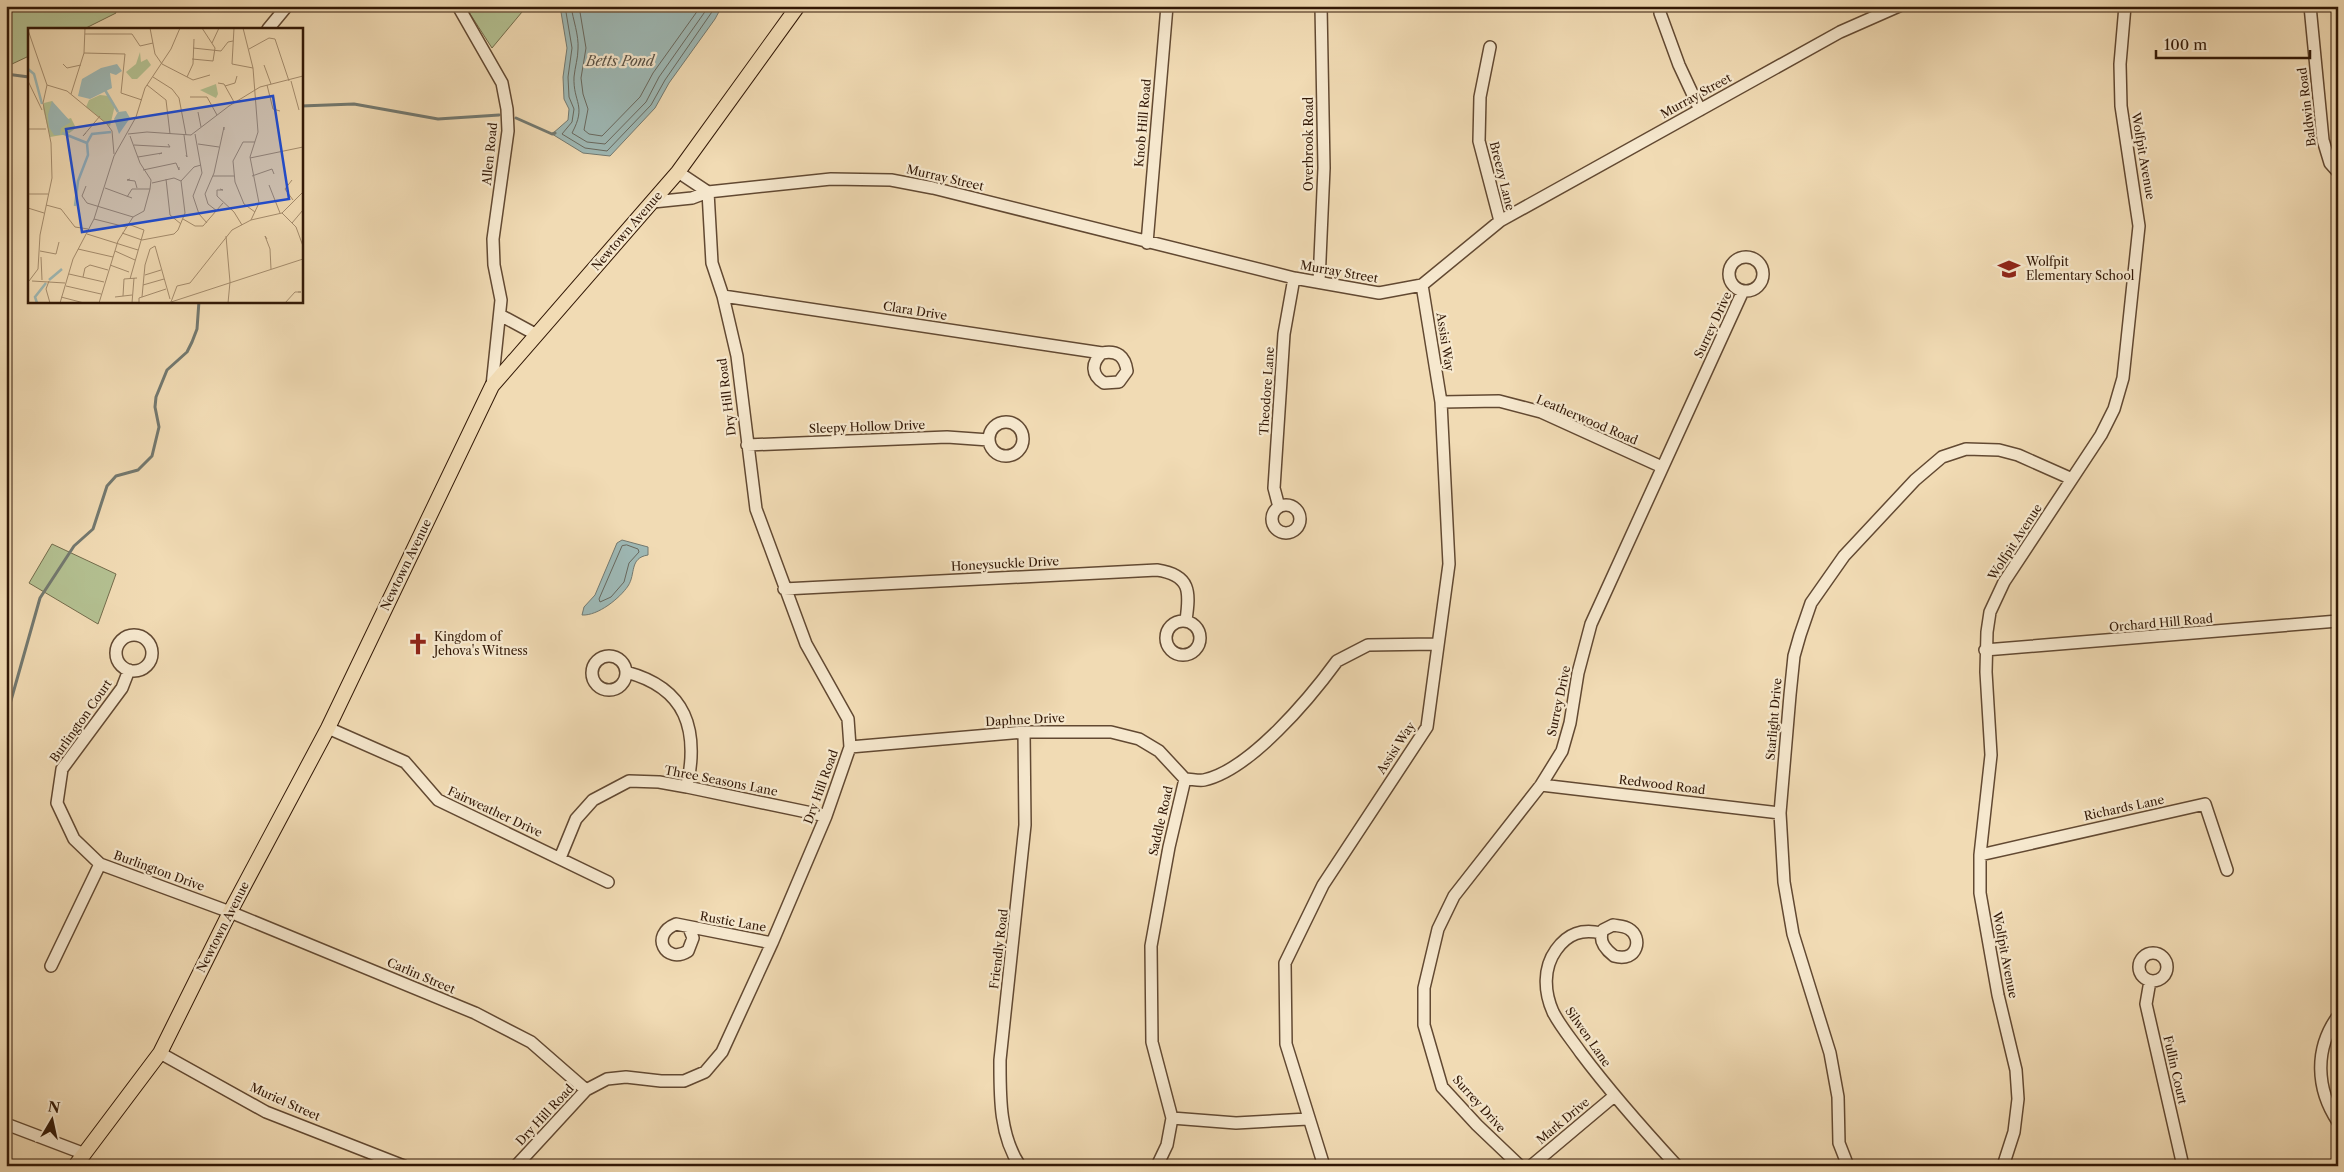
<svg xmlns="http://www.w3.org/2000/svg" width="2344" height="1172" font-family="'Libre Caslon Text',serif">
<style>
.green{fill:#b4c192;stroke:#736c4c}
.water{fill:#9eb9b6;stroke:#737970}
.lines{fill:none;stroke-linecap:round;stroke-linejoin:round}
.shore{stroke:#68685e;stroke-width:1}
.stream{stroke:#737970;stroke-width:3}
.minor-casing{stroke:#624932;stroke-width:14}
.major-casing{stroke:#321806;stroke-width:16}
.minor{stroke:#f6e8ce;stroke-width:11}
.major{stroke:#f1dbb4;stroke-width:14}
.labels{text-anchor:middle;stroke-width:4.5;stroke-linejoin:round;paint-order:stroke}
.street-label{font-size:12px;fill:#321806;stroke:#f6e8ce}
.poi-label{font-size:12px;fill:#321806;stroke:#f6e8ce;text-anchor:start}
.water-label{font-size:14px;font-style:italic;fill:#585044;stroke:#f6e8ce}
.inset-river{fill:none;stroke:#9eb9b6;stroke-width:2.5}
.inset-road{fill:none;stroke:#a58d6e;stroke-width:1}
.view{fill:#1d4ed8;fill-opacity:0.15;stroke:#1d4ed8;stroke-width:2.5}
.inset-edge{fill:none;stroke:#321806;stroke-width:2.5}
</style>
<rect width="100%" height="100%" fill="#f1dbb4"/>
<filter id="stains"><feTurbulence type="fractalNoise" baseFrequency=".004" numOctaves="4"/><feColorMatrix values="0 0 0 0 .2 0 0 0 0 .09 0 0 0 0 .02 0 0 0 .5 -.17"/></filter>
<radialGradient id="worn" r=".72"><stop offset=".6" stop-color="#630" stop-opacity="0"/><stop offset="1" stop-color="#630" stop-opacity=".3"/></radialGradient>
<path class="green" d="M 6,6 L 114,6 L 116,13 L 84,29 L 29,29 L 29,56 L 12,64 L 6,64 Z
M 465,6 L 527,6 L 492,48 Z
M 52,544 L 116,574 L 98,624 L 29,583 Z"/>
<path class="water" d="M 560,6 L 722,6 L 715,19 L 669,83 L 655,108 L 610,156 L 583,153 L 552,134 L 568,120 L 569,109 L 564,99 L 563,77 L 567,48 Z
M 622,540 L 648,547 L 648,555 C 629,558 636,574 628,586 C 620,598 598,616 582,615 L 584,607 L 595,595 L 617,543 Z"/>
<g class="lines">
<path class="shore" d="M 565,6 L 572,48 L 568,77 L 569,97 L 574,109 L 572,122 L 562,134 L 585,148 L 607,151 L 651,105 L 665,80 L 716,6
M 571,6 C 573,20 579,35 578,49 C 578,58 575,67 574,77 C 573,103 587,105 572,133 L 587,142 L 605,144 L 646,102 L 659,77 L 709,6
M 579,6 L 586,48 L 581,78 L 583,94 L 588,109 L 584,130 L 589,134 L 602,136 L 640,97 L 653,73 L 701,6
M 627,545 L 638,549 L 639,552 L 629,563 L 624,582 L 611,597 L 600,602 L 599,599 L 622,546 Z"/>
<path class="stream" d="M 6,74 L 29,77
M 301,106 L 354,104 L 438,119 L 499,115
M 516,118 L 552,134 L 555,133
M 6,718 L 40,598 L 74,546 L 93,529 L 107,486 L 116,476 L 138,470 L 152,456 L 159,427 L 155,407 L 156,397 L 167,370 L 187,352 L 192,342 L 197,329 L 199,301"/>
<g class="minor-casing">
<path id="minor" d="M 458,6 L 502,83 L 507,109 L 508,131 L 493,239 L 494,265 L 501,300 L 492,386
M 1660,6 L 1660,13 L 1679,65 L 1700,110
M 2310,6 L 2323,140 L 2330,163 L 2338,172
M 268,29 L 287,6
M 1490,47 L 1480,97 L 1479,141 L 1500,221
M 678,172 L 708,192 L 831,179 L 891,180 L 933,188 L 1294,278 L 1379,293 L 1422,285 L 1500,221 L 1840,32 L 1899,6
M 1147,243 L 1167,6
M1729 274a17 17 0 1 1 34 0a17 17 0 1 1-34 0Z
M 1319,282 L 1324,168 L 1321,6
M 723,296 L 1102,353 C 1117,350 1125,356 1127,371 L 1119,382 L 1104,383 C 1091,375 1091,363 1102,353
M 500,315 L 537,335
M 1441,402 L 1499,401 L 1541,412 L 1662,467
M989 439a17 17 0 1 1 34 0a17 17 0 1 1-34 0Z
M 747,445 L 947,437 L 989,440
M1272 519a14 14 0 1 1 28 0a14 14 0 1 1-28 0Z
M 1279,507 L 1274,488 L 1284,334 L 1294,278
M 784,589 L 1157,570 C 1191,575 1190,592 1186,620
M1166 638a17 17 0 1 1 34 0a17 17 0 1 1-34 0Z
M116 653a18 18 0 1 1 36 0a18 18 0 1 1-36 0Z
M 1985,650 L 2338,621
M592 673a17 17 0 1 1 34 0a17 17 0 1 1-34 0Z
M 129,670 L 122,688 L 62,769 L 57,803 L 74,839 L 100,864 L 230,912 L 475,1013 L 531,1042 L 586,1090
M 626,672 C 687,688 699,730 687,787
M 328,728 L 405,762 L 438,800 L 608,882
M 850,747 L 1024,732 L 1111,732 L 1139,739 L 1159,751 L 1185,779
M 1185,779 C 1191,779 1199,781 1204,780 C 1250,770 1310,698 1337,661 L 1368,645 L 1436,644
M 1541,785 L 1780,813
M 1980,855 L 2205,804 L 2227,870
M 560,858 L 576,819 L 593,800 L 629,781 L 659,782 L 687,787 L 826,816
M 1613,925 C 1618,926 1625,926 1629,929 C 1643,937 1638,963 1614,956 C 1605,949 1598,941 1603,930 Z
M 689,928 L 693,938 L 688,951 C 666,965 649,935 676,924 L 772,943
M 1601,933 C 1582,929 1568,933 1556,950 C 1543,968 1544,992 1553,1012 C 1560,1026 1572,1040 1581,1053 C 1611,1093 1643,1129 1677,1166
M2139 967a14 14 0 1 1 28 0a14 14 0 1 1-28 0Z
M 51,966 L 100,864
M 2150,981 L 2146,1004 L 2183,1166
M 2338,1016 C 2314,1049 2316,1089 2338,1122
M 160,1053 L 266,1112 L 404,1166
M 1172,1118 L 1236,1123 L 1308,1119
M 6,1124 L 85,1154
M 516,1166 L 586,1090 L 607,1079 L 626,1077 L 661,1081 L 684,1081 L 705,1072 L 722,1052 L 772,943 L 826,816 L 850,747 L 848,719 L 806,644 L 756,509 L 737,356 L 723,296 L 712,263 L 708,192 L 692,198 L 653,202
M 1020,1166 C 999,1135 1000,1095 1000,1060 L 1025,825 L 1024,732
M 1157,1166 L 1167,1145 L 1172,1118 L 1152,1042 L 1151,946 L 1169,847 L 1185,779
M 1324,1166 L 1286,1044 L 1285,963 L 1323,885 L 1427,727 L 1449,564 L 1441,402 L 1422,285
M 1520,1166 L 1477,1125 L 1442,1087 L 1424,1025 L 1424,988 L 1438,929 L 1454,896 L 1541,785 L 1562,751 L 1570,723 L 1578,673 L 1591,624 L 1743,291
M 1531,1166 L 1613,1097
M 1848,1166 L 1839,1143 L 1838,1097 L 1830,1053 L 1793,934 L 1784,882 L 1780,813 L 1790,695 L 1794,656 L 1800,635 L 1811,603 L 1844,556 L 1915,480 L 1942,457 L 1966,449 L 1999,450 L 2018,455 L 2072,479
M 2003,1166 L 2014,1132 L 2018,1099 L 2016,1070 L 1998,995 L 1980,893 L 1980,855 L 1991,755 L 1986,672 L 1987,632 L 1990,612 L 2004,582 L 2101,435 L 2114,409 L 2123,378 L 2139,226 L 2121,106 L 2120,64 L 2125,6"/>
</g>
<g class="major-casing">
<path id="major" d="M 75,1166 L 160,1053 L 230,912 L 328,728 L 492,386 L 678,172 L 798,6"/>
</g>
<use href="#minor" class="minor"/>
<use href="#major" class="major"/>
</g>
<defs>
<g id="school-bare" transform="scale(1.725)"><path d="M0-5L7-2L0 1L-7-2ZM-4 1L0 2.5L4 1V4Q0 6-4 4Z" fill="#8f2418" stroke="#f6e8ce" stroke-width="2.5" paint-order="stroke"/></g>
<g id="church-bare" transform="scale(1.725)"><path d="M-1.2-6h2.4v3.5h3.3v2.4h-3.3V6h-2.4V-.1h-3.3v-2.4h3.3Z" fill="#8f2418" stroke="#f6e8ce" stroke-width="2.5" paint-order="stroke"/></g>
</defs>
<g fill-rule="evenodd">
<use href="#school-bare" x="2009" y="269"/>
<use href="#church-bare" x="418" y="644"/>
</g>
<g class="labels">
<g class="street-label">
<text transform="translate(1696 96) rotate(-29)" y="4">Murray Street</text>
<text transform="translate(2307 107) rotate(-97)" y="4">Baldwin Road</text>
<text transform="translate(1143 123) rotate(-85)" y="4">Knob Hill Road</text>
<text transform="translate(1309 144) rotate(-90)" y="4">Overbrook Road</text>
<text transform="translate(490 154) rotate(-84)" y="4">Allen Road</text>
<text transform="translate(2143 156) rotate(80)" y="4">Wolfpit Avenue</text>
<text transform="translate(1502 176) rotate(76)" y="4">Breezy Lane</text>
<text transform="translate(945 178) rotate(13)" y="4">Murray Street</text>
<text transform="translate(627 231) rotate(-49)" y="4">Newtown Avenue</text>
<text transform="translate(1339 272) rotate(10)" y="4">Murray Street</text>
<text transform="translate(915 311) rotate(9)" y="4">Clara Drive</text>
<text transform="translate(1713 325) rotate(-65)" y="4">Surrey Drive</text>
<text transform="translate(1445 342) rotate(81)" y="4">Assisi Way</text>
<text transform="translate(1267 391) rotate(-86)" y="4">Theodore Lane</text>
<text transform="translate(727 397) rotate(-97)" y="4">Dry Hill Road</text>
<text transform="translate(1587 420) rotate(23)" y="4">Leatherwood Road</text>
<text transform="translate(867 427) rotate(-2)" y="4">Sleepy Hollow Drive</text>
<text transform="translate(2015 542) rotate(-57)" y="4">Wolfpit Avenue</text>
<text transform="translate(1005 564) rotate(-3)" y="4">Honeysuckle Drive</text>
<text transform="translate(406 565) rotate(-64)" y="4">Newtown Avenue</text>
<text transform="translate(2161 623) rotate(-5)" y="4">Orchard Hill Road</text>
<text transform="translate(1559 701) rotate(-78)" y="4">Surrey Drive</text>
<text transform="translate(1774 719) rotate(-85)" y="4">Starlight Drive</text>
<text transform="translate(1025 720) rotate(-3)" y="4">Daphne Drive</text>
<text transform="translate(81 721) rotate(-55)" y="4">Burlington Court</text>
<text transform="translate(1396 748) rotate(-57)" y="4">Assisi Way</text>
<text transform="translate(721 781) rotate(11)" y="4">Three Seasons Lane</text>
<text transform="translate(1662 785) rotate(7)" y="4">Redwood Road</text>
<text transform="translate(821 787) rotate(-70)" y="4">Dry Hill Road</text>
<text transform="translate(2124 808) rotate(-12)" y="4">Richards Lane</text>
<text transform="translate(495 812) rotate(25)" y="4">Fairweather Drive</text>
<text transform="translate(1161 821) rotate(-77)" y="4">Saddle Road</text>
<text transform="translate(159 871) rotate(20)" y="4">Burlington Drive</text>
<text transform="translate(733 922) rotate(10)" y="4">Rustic Lane</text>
<text transform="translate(223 927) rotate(-63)" y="4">Newtown Avenue</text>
<text transform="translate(999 949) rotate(-83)" y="4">Friendly Road</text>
<text transform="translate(2005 955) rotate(79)" y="4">Wolfpit Avenue</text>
<text transform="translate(421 976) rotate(23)" y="4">Carlin Street</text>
<text transform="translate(1588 1037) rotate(55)" y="4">Silwen Lane</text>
<text transform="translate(2175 1070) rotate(77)" y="4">Fullin Court</text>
<text transform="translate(285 1102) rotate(24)" y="4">Muriel Street</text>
<text transform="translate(1479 1104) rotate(48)" y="4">Surrey Drive</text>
<text transform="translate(545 1115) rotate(-47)" y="4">Dry Hill Road</text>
<text transform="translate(1563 1121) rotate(-40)" y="4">Mark Drive</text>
</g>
<g class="poi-label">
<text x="2026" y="266">Wolfpit<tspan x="2026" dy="14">Elementary School</tspan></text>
<text x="434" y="641">Kingdom of<tspan x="434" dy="14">Jehova's Witness</tspan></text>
</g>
<g class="water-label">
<text x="620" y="66">Betts Pond</text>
</g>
</g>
<g transform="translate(28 28)">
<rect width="275" height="275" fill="#f1dbb4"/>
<path d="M 112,24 L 113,34 L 119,31 L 123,37 L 109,51 L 104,51 L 98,44 L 108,36 ZM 188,56 L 190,66 L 188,70 L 172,62 ZM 72,67 L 81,68 L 87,77 L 82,98 L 58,79 L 61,72 ZM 24,73 L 33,86 L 40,91 L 43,90 L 48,100 L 40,106 L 22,109 L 15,80 L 16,75 Z" fill="#b4c192"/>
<path d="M 89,36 L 94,43 L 88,47 L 82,45 L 84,60 L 62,71 L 50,68 L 54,51 L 73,40 ZM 24,73 L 43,94 L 33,100 L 32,107 L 26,107 L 21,99 L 20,87 ZM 98,83 L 102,90 L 91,106 L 86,91 L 90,84 Z" fill="#9eb9b6"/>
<path class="inset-river" d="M 0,41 L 6,46 L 14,76M 77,62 L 90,84M 34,105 L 59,115M 47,178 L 50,153 L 60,127 L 59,115 L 64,106 L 83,104M 21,252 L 34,241M 9,275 L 7,269 L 18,255"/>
<path class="inset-road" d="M 122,0 L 127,26 L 134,36 L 165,52 L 182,47M 206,0 L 204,36 L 225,40M 0,2 L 19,57 L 15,75 L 23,115 L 24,150 L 12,207 L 10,241 L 1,253M 57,6 L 104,6 L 112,18 L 125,15M 184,15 L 191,0M 165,20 L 193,23 L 200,14 L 205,13M 221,21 L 241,10 L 247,11 L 261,53M 56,25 L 97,26 L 93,65 L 114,72M 164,31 L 185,33 L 187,20 L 174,0M 35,36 L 39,40 L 53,37M 236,37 L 243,56M 125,49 L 144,61 L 151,70 L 158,107M 159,49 L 165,36 L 166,11M 0,53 L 14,82M 263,53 L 271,82M 190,55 L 196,56 L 206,74M 19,57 L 39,63 L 79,96 L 84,103 L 86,126M 119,57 L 138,72 L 142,106M 239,57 L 245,81 L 252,83M 197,58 L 207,55 L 209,48M 43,66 L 56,25 L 57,0M 162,69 L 179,69 L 189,87M 170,84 L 173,99M 0,101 L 18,101M 58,105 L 55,108 L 72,88M 100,106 L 119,104 L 163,107 L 201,78 L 232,59 L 275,48M 167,106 L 174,145 L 165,168 L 171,186 L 179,195M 156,107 L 159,129 L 158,127M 227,114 L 215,114 L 205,133 L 207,154 L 216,176 L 227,184M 170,116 L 191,119M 106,117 L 142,119 L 140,116M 110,129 L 134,125 L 131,126M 222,130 L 275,119M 115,142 L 148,135 L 151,142 L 151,139M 185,148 L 206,148M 224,148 L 244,141 L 246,146M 102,151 L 99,152 L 107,153 L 109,160M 138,151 L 142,187 L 153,196M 264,152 L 257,161 L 265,172M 153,153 L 166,139 L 173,137M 124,155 L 146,150 L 153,153M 241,157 L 252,185M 58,158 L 54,168 L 59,175M 77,160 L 104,170M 192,161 L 195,162 L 189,162 L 189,168 L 206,184 L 214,197M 0,166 L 20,166M 99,169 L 104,161 L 122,161M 59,175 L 105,189M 18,177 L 33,181 L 47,199 L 60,201M 0,180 L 16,185M 189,183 L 180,176 L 177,166 L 186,145 L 196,99 L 196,102M 254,185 L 268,199 L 275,218M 66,191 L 98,199M 155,191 L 167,198 L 175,198 L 195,175M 223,192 L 254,185 L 275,164M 264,195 L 275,182M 100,196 L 116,202 L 102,251M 94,205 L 114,212M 59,206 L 110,222M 198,208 L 202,254M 239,211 L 237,208 L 242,221 L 243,241M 114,212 L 146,206 L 150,202 L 157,185 L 153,153M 50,221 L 85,229M 12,223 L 28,226 L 31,214M 87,223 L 107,232M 13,229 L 14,252M 82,237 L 101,244M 41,246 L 76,254M 117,247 L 133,242M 55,249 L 57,240 L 62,237 L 80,242M 4,253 L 37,255M 21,253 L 18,261 L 22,275M 115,257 L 136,251M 38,258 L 73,266M 95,268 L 96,251 L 109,250M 33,269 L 56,275M 87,269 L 104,267M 114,269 L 117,237 L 122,221 L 127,218 L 142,271M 143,274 L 149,258 L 162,255 L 204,202 L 223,192 L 231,175 L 222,129 L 230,104 L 225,40 L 215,0M 32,275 L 45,231 L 66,191 L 86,128 L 108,89 L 117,60 L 143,21 L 152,0M 71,275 L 90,213 L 105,189 L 116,183 L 122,161 L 123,152 L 112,135 L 102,108M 104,275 L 106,250M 111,275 L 111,270 L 138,261M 140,275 L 275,231M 200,275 L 202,254M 257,275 L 267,264 L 273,264 L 270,264"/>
<path class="view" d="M 245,68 L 261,171 L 54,204 L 38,101 Z"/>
<rect width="275" height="275" class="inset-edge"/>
</g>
<rect width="2344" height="1172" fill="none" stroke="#f1dbb4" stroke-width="25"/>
<rect x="8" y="8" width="2329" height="1157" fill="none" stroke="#321806" stroke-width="2.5"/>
<rect x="12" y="12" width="2319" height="1147" fill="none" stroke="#321806"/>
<g transform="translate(52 1120) rotate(9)" stroke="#f6e8ce" stroke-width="4" paint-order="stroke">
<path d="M0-4L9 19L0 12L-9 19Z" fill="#321806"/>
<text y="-8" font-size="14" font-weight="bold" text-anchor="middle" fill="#321806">N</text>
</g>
<path d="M2156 50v8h154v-8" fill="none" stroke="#321806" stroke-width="2.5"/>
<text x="2164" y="50" font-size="15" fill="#321806" stroke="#f6e8ce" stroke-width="4" paint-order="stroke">100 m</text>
<rect width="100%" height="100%" filter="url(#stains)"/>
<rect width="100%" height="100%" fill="url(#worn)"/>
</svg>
